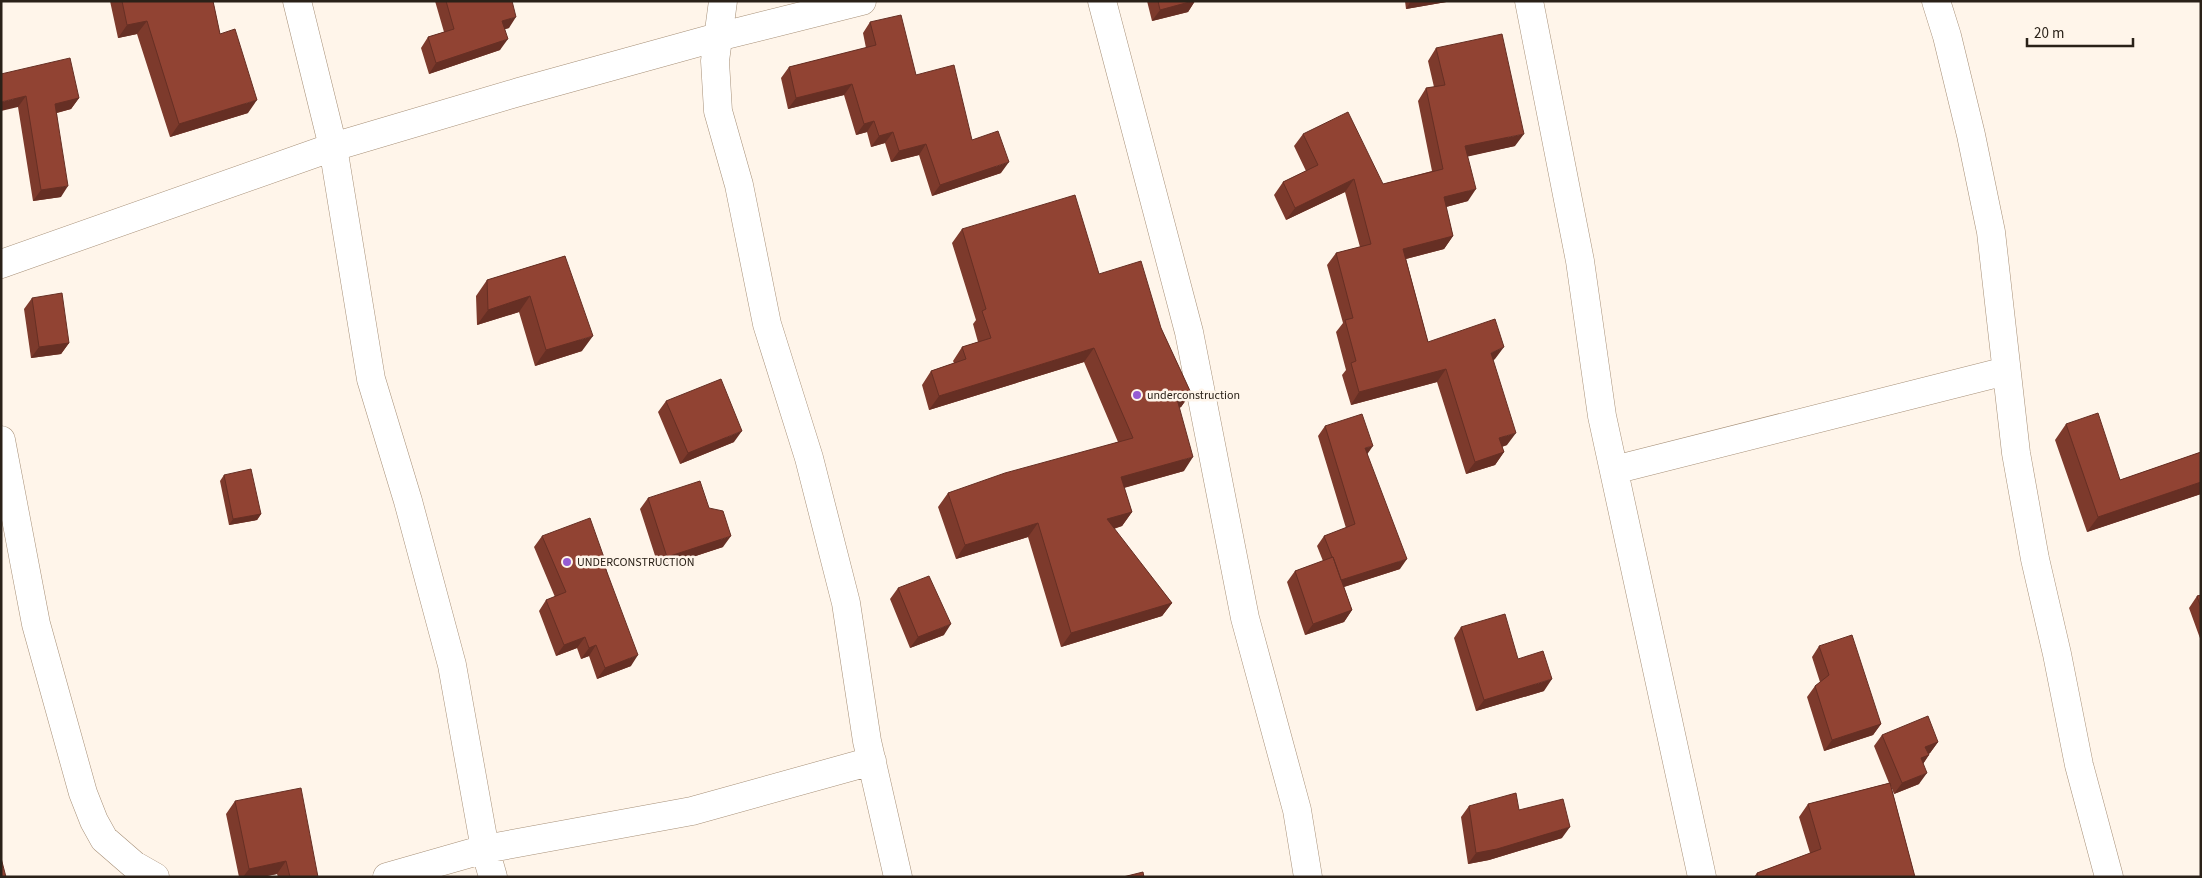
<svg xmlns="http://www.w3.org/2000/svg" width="2202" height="878" font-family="'Source Sans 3',sans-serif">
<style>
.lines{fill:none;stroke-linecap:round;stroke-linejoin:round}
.minor-casing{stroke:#a79078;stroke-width:29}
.minor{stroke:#fff;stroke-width:28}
.wall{fill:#7d3a2c}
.shaded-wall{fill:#662f24}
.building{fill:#914333;stroke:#662f24}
.poi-dot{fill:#955cd3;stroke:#fff5ea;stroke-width:2}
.labels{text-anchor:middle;stroke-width:5;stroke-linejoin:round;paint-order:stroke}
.poi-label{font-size:12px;fill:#2a2118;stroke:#fff5ea;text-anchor:start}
</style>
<rect width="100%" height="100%" fill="#fff5ea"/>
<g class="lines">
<g class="minor-casing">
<path id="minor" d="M 297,1 L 333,147 L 371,379 L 408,501 L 452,665 L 485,849 L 493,877
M 723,1 L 715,61 L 718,111 L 739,185 L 767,324 L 809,458 L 846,603 L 867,741 L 898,877
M 1102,1 L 1189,332 L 1245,618 L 1297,810 L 1308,877
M 1529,1 L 1580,261 L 1602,416 L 1702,877
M 1936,1 L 1947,36 L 1971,135 L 1991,232 L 2016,453 L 2035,559 L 2057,654 L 2079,765 L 2109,877
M 1,264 L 333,147 L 519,92 L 718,37 L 862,1
M 1,440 L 36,624 L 83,793 L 94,821 L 104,839 L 134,865 L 155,877
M 1614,470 L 2006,371
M 387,877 L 485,849 L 692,811 L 872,761"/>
</g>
<use href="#minor" class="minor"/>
</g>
<path class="wall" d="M 110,1 L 213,1 L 220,34 L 248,113 L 170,137 L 137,34 L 118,38 Z
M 435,1 L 512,1 L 509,28 L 505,29 L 500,50 L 429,74 L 421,48 L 428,37 L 444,32 Z
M 1147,1 L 1195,1 L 1188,12 L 1152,21 Z
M 1405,1 L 1452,1 L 1406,9 Z
M 870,22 L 972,140 L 1001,173 L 932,196 L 919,155 L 891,162 L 885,143 L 871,147 L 867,132 L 856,135 L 844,95 L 788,109 L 781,78 L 789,67 L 866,48 L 863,33 Z
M 1436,48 L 1515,146 L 1468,156 L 1468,201 L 1446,207 L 1453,236 L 1444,249 L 1406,259 L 1428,342 L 1495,359 L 1493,360 L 1507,445 L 1502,447 L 1504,452 L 1495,465 L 1466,474 L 1437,382 L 1351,405 L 1342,375 L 1346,370 L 1336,332 L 1343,323 L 1327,265 L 1336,253 L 1360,247 L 1345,192 L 1286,220 L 1274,195 L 1283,182 L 1306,171 L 1294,146 L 1303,134 L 1383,184 L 1432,171 L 1418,101 L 1426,88 L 1434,87 L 1428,61 Z
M 1,74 L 79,98 L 71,109 L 57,113 L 61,197 L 33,201 L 18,107 Z
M 962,229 L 1099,274 L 1161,328 L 1191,393 L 1181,407 L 1179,408 L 1184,471 L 1124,488 L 1132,512 L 1122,526 L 1114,529 L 1172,603 L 1162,616 L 1061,647 L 1028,537 L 956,559 L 938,507 L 948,493 L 1118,442 L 1084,362 L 929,410 L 922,385 L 931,371 L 954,363 L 953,361 L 962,347 L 978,342 L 973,324 L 976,320 L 952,243 Z
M 565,256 L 582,351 L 535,366 L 519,312 L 477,325 L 476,296 L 487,280 Z
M 32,298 L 69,343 L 61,354 L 31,358 L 24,309 Z
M 666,401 L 734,442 L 680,464 L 658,412 Z
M 2066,424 L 2120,480 L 2201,452 L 2201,494 L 2087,532 L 2055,440 Z
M 1325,426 L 1367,453 L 1400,569 L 1344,587 L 1352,610 L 1344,622 L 1305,635 L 1287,582 L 1295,571 L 1323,561 L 1317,546 L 1324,536 L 1346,528 L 1318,436 Z
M 224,475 L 261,514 L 257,520 L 229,525 L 220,481 Z
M 648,498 L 709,508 L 723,547 L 659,568 L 640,509 Z
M 542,536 L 606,568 L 631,666 L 597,679 L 589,656 L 581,659 L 577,648 L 556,656 L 539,611 L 546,600 L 555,597 L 534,547 Z
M 898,588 L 944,635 L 910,648 L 890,599 Z
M 2201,595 L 2201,641 L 2189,608 L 2197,596 Z
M 1461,627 L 1544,691 L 1476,711 L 1454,638 Z
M 1819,646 L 1881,724 L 1873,735 L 1824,751 L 1807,697 L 1815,686 L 1820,682 L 1812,657 Z
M 1882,735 L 1938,742 L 1930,753 L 1929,754 L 1923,764 L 1919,784 L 1894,794 L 1891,786 L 1915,877 L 1754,877 L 1757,873 L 1810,853 L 1799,817 L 1808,804 L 1889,783 L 1874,746 Z
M 235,801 L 318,877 L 278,877 L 277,874 L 262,877 L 239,877 L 226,814 Z
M 1469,806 L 1562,838 L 1489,860 L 1468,864 L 1461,817 Z"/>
<path class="shaded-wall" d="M 1193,1 L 1195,1 L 1188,12 L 1152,21 L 1160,10 Z
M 1411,1 L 1452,1 L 1406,9 Z
M 516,17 L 509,28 L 495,32 L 502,21 Z
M 147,21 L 137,34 L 118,38 L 127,25 Z
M 508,39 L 500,50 L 429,74 L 436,63 Z
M 852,84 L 844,95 L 788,109 L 796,98 Z
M 26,96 L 18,107 L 1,111 L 1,102 Z
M 79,98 L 71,109 L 48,115 L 55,104 Z
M 257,100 L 248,113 L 170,137 L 179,124 Z
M 874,121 L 867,132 L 856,135 L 864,124 Z
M 893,132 L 885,143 L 871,147 L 879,136 Z
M 1524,134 L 1515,146 L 1457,159 L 1465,146 Z
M 926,144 L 919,155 L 891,162 L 899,151 Z
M 1009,162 L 1001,173 L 932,196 L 940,185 Z
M 1354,179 L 1345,192 L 1286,220 L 1295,208 Z
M 68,186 L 61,197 L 33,201 L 41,190 Z
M 1476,189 L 1468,201 L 1435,210 L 1444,197 Z
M 1453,236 L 1444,249 L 1394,262 L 1403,249 Z
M 530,296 L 519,312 L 477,325 L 488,310 Z
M 593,336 L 582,351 L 535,366 L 546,350 Z
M 69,343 L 61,354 L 31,358 L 39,347 Z
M 1504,347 L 1495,359 L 1483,366 L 1491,353 Z
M 1094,348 L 1084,362 L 929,410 L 939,396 Z
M 1446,369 L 1437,382 L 1351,405 L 1359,392 Z
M 1191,393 L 1181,407 L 1167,413 L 1177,399 Z
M 742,431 L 734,442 L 680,464 L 688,453 Z
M 1516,433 L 1507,445 L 1490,450 L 1499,438 Z
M 1373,446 L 1366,456 L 1365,448 Z
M 1504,452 L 1495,465 L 1466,474 L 1475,462 Z
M 1193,457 L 1184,471 L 1112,491 L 1121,477 Z
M 2201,482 L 2201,494 L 2087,532 L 2098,517 Z
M 1132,512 L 1122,526 L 1097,533 L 1107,519 Z
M 261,514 L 257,520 L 229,525 L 233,519 Z
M 1038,523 L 1028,537 L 956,559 L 965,545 Z
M 731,536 L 723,547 L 659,568 L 667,557 Z
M 1407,559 L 1400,569 L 1334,590 L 1341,580 Z
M 1172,603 L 1162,616 L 1061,647 L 1071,633 Z
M 1352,610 L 1344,622 L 1305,635 L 1313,624 Z
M 951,624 L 944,635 L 910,648 L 918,637 Z
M 585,637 L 577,648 L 556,656 L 564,645 Z
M 596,645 L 589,656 L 581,659 L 589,648 Z
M 638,655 L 631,666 L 597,679 L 605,668 Z
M 1552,679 L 1544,691 L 1476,711 L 1484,700 Z
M 1881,724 L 1873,735 L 1824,751 L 1832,740 Z
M 1938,742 L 1930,753 L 1918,758 L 1925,747 Z
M 1929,755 L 1921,767 L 1921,758 Z
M 1927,773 L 1919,784 L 1894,794 L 1902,783 Z
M 1570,827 L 1562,838 L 1489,860 L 1468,864 L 1476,853 Z
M 286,861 L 277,874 L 262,877 L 243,877 L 249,869 Z"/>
<path class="building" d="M 122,1 L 213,1 L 220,34 L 235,29 L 257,100 L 179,124 L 147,21 L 127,25 Z
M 446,1 L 512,1 L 516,17 L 502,21 L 508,39 L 436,63 L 428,37 L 454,29 Z
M 1158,1 L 1193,1 L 1160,10 Z
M 901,15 L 916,75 L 954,65 L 972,140 L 998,131 L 1009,162 L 940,185 L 926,144 L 899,151 L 893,132 L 879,136 L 874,121 L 864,124 L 852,84 L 796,98 L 789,67 L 876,45 L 870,22 Z
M 1502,34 L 1524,134 L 1465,146 L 1476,189 L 1444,197 L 1453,236 L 1403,249 L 1428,342 L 1495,319 L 1504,347 L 1491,353 L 1516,433 L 1499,438 L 1504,452 L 1475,462 L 1446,369 L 1359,392 L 1351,363 L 1356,361 L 1345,320 L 1353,318 L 1336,253 L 1371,244 L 1354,179 L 1295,208 L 1283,182 L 1318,165 L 1303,134 L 1348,112 L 1383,184 L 1443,169 L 1426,88 L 1445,85 L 1436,48 Z
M 70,58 L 79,98 L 55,104 L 68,186 L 41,190 L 26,96 L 1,102 L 1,74 Z
M 1075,195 L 1099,274 L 1141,261 L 1161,328 L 1191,393 L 1177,399 L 1193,457 L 1121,477 L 1132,512 L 1107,519 L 1172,603 L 1071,633 L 1038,523 L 965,545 L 948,493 L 1005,473 L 1133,438 L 1094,348 L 939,396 L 931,371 L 966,359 L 962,347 L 991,338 L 982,311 L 986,309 L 962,229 Z
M 565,256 L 593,336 L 546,350 L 530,296 L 488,310 L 487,280 Z
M 62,293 L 69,343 L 39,347 L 32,298 Z
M 721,379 L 742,431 L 688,453 L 666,401 Z
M 2098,413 L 2120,480 L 2201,452 L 2201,482 L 2098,517 L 2066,424 Z
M 1362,414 L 1373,446 L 1365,448 L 1407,559 L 1341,580 L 1333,557 L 1332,557 L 1324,536 L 1355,524 L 1325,426 Z
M 251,469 L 261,514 L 233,519 L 224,475 Z
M 700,481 L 709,508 L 723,511 L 731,536 L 667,557 L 648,498 Z
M 590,518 L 607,566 L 605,567 L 638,655 L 605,668 L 596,645 L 589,648 L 585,637 L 564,645 L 546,600 L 566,592 L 542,536 Z
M 1333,557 L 1352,610 L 1313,624 L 1295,571 Z
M 929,576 L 951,624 L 918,637 L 898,588 Z
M 2201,595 L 2201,608 L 2197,596 Z
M 1505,614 L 1518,659 L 1543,651 L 1552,679 L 1484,700 L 1461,627 Z
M 1852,635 L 1881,724 L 1832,740 L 1815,686 L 1829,675 L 1819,646 Z
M 1928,716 L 1938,742 L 1925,747 L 1929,755 L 1921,758 L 1927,773 L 1902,783 L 1882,735 Z
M 1890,783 L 1915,877 L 1758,877 L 1757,873 L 1821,849 L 1808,804 Z
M 301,788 L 318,877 L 290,877 L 286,861 L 249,869 L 235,801 Z
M 1516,793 L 1519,810 L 1563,799 L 1570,827 L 1497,849 L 1476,853 L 1469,806 Z
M 1,858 L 6,877 L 1,877 Z
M 1143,872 L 1144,877 L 1123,877 Z"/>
<g class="poi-dot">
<circle cx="1137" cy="395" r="5"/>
<circle cx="567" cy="562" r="5"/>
</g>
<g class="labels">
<g class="poi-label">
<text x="1147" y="399">underconstruction</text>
<text x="577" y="566">UNDERCONSTRUCTION</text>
</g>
</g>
<rect width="2202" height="878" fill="none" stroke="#2a2118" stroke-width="5"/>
<path d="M2027 38v8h106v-8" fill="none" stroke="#2a2118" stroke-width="2.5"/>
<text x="2034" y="38" font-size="15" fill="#2a2118" stroke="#fff5ea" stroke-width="4" paint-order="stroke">20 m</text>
</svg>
